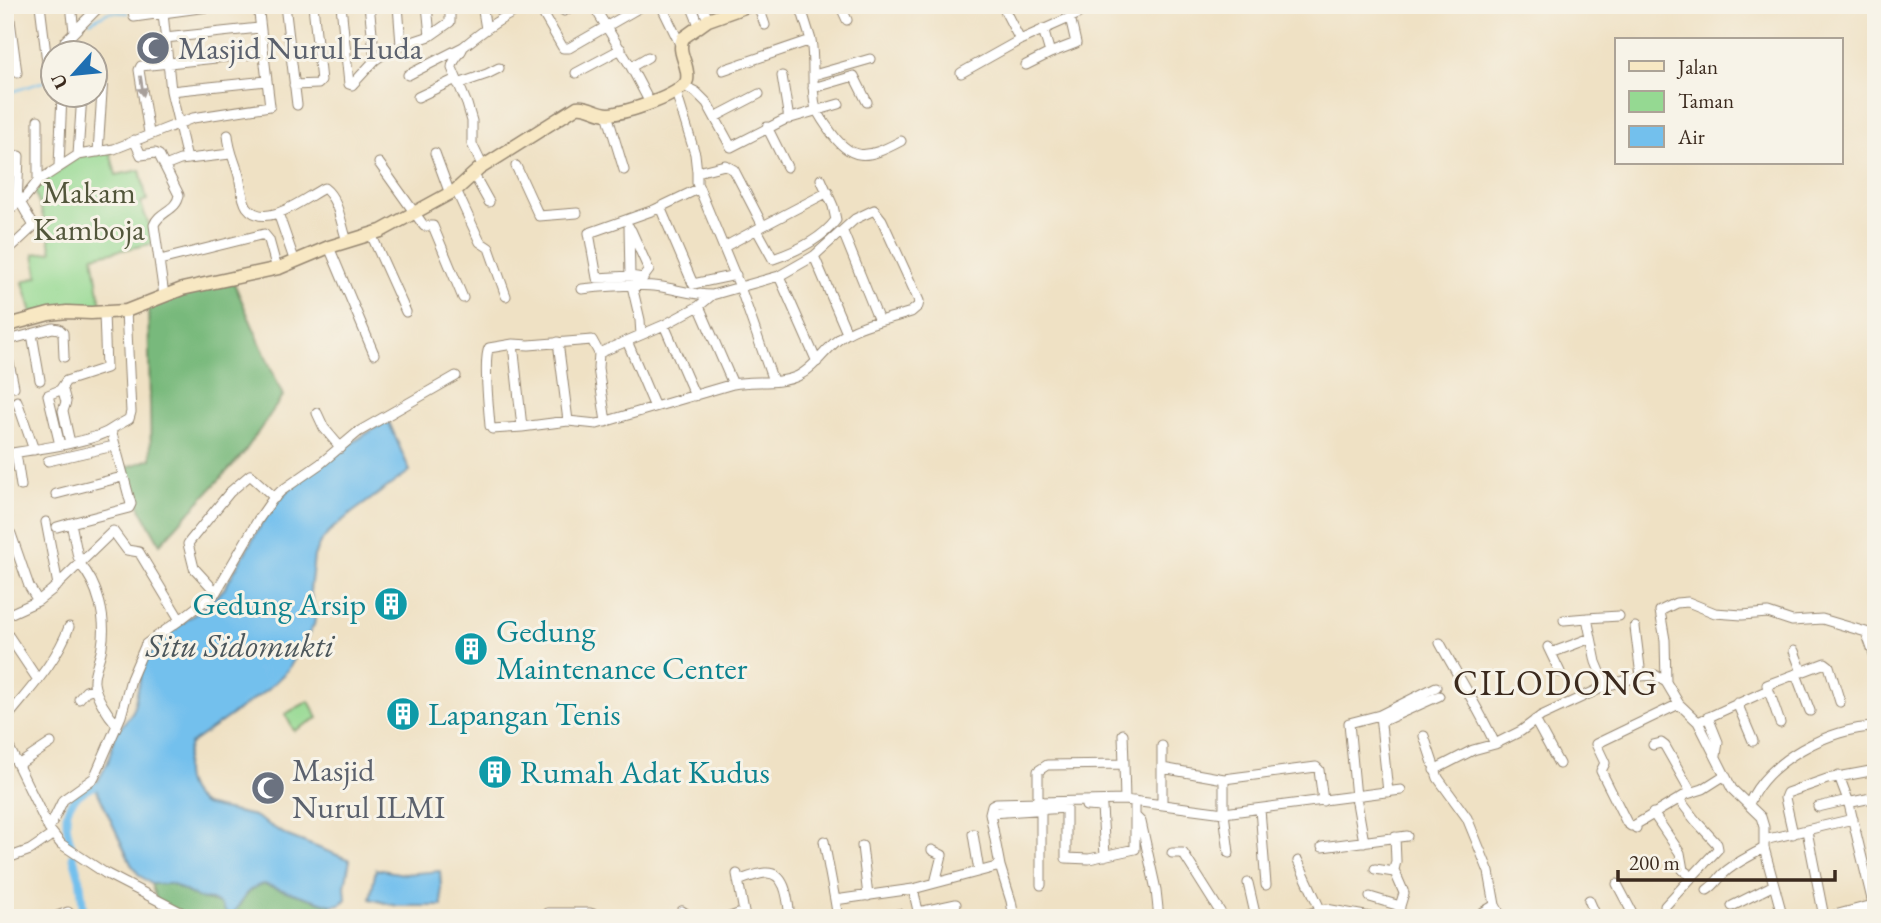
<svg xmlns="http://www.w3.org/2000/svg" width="1881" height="923" font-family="'EB Garamond',serif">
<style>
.green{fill:#95d992;stroke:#688258;stroke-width:2}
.forest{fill:#78b97c;stroke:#5a724d;stroke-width:2}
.water{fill:#73c0ed;stroke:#577586;stroke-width:2}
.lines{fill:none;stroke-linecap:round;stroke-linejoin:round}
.stream{stroke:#73c0ed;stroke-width:2}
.canal{stroke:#73c0ed;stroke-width:8}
.street-casing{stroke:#958671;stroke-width:11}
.secondary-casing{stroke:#958671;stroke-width:15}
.street{stroke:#fff;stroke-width:9}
.secondary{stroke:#f8e8c3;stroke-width:12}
.oneway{fill:#a79f9a}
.labels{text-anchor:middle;stroke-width:6;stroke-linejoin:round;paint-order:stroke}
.worship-label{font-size:32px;fill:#5b616d;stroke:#f7f3e8;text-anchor:start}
.park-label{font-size:32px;fill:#52563b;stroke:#f7f3e8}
.culture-label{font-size:32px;fill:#0d838f;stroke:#f7f3e8;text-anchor:start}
.water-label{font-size:33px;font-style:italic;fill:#4c575c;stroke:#f7f3e8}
.quarter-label{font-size:35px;letter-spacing:2px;fill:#3b2a1e;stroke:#f7f3e8}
</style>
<rect width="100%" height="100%" fill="#f7f3e8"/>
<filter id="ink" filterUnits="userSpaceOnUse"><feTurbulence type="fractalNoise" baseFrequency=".0143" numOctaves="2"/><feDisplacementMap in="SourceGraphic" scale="14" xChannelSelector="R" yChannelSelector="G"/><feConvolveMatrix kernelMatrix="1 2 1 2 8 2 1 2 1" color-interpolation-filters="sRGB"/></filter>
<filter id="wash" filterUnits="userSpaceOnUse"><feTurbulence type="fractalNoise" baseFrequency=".00686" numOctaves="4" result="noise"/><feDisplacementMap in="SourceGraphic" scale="28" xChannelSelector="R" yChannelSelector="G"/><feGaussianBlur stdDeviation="1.57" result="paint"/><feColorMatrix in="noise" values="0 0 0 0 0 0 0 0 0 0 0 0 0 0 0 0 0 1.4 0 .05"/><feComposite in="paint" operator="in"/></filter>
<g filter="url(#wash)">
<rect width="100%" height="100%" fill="#efe1c4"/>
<path class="green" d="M 110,152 L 116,175 L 140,170 L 147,200 L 141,202 C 143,216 153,228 156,243 L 93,256 L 101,306 L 63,308 L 32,313 L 23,282 L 38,276 L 34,254 L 52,252 L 48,232 L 35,191 L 42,181 L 80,156 Z
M 309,701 L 318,718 L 294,731 L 285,714 Z"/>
<path class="forest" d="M 234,283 L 283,396 L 243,454 L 160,544 L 141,510 L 124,468 L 151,459 L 148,303 Z
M 151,884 L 172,884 L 198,898 L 238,908 C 245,896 250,887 264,884 L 331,905 L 329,918 L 188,918 L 160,910 Z"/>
<path class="water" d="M 388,420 L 410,471 L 353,512 L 332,529 L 320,543 L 314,556 L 310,591 L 316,614 L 314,625 L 288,670 L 267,690 L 190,744 C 182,767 182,791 204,805 L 254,816 L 288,836 L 350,860 L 345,886 L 346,899 L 341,904 L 331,905 L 264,884 C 247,887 242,902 232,915 L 226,913 L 221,905 L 211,900 L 198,898 L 172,884 L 151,884 L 139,875 L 131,864 L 95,786 L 108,762 L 115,735 L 133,711 L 141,675 L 150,646 L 199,611 L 224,589 L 270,509 C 296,477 351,443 388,420 Z
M 376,869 L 404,874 L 440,871 L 442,906 L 397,906 L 370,899 Z"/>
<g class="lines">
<path class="stream" d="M 90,22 L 109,12 L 128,13
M 5,94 L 52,79"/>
<path class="canal" d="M 71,845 C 62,815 64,798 95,786
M 73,856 L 80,880 L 84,918"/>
</g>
</g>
<g filter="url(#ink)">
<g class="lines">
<g class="street-casing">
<path id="street" d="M 8,5 L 17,73
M 40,5 L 48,70 L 52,71
M 71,5 L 74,31
M 132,5 L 134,17 L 163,13 L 171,91 L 187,159
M 285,5 L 297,105
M 341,5 L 349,84
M 369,5 L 375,60
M 398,5 L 401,45
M 427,5 L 430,36
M 482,5 L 486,29
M 593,5 L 631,67 L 650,103
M 661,5 L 680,44
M 691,5 L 699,25
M 702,5 L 708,20
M 758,5 L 765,25
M 840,5 L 847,20
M 1003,7 L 1020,40
M 564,11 L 574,5
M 163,13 L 222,5
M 544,15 L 563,48 L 569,48 L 642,6
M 165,38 L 259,28
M 811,40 C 815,62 811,84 815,105 C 817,113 823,121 828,128 C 851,163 867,159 901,141
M 64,52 L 65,41 L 101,5
M 1050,53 L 1076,43 L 1070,17
M 1026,65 L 1050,53 L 1043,29
M 631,67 L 648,57
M 723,70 L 811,40 L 800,5
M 576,73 L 621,49
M 961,73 L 1020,40 L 1076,15 L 1088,5
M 408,75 L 463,47
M 814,75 L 870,59
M 782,76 L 789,119
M 349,84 L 352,85 L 375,60 L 391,49 L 430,36 L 450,22 L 450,5
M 458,84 L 487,74 L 499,68
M 294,85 L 318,84 L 321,81 L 313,5
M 684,86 L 696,92 L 707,103 L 731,147 L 784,120 L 839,104
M 813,88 L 854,76 L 867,102
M 171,91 L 266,81
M 676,92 L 695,154 L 697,172
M 418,97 L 456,79
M 607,114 L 624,170
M 715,117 L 759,94
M 767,127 L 787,167
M 149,133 L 139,70 L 141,66 L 263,53
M 228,135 C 229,151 235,161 239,176 C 241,185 242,200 247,207 C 265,231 304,198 324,188 C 339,199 341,225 347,241
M 134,140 L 141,155 L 155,153 L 159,155 L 179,195 C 177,211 159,211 154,225 L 164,295
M 98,152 L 103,77
M 435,153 L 450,194
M 78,155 L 82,94
M 379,163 L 424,226 L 433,226 L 463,298
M 59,166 L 62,94
M 165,166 L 180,160 L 230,154
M 516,166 L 539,216 L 577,213
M 483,167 L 472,144 L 472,121 L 467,104 L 452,68 C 452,59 461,55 463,47 C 484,30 504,15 529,5
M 474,175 L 489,202
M 38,181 L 38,120
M 456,190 L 480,242 L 489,248 L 506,296
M 17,204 L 19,156
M 660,207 L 693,284 L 736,275
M 5,212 L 23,200 L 38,181 L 78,155 L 114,149 L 193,118 L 270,106 L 258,5
M 278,213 L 295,262
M 763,226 L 828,192
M 629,227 L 630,276 L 597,278 L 589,233 L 654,210 L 698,189
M 757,230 L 773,259 C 797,251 821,240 836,220 L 833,206 L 821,179
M 843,232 L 879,321
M 371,234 L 406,312
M 329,247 L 374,354
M 5,253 L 34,226 L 20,202
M 160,260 L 264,234 L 269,240 L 277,269
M 630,276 L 643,278 L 649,270 L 631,230
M 779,276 L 817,362
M 632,286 L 640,320 L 641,335
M 582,289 C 607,286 637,283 662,287 C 679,290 694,295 712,295
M 699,306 L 733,384
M 664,325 L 695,396
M 32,334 L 40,380
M 5,341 L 53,328 L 59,329 L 63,333 L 64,357
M 627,341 L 654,405
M 558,342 L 568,421
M 5,344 L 14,387
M 513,344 L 522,427 L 568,421 L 597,424 L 733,384 C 754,380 779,385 798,376 C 818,366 828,343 848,333 C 867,322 890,319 911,312 L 918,306 L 919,301 L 882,220 L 874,210 L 855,219 L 814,256 L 847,333
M 773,381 L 740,287 L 779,276 L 814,256
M 62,387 L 66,402 L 63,411 L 70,443
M 17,401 L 34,450
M 317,413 L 324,428 L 341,448
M 606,422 L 598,368 L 599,353 L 664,325 L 699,306 L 712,295 L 740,287 L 697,183 L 697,172 L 725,165 L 734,170 L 763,226 L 724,247
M 522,427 L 492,429 L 490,426 C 489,411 483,358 489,348 L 513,344 L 529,345 L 592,340 L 599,353
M 60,445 L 48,395 L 60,390 L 66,381 L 106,368 L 104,313
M 16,453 L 21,486
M 5,454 C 30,450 90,443 110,430 C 116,426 122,423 129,419 L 131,412 L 126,311
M 48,461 L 114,446
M 56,494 L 122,477
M 46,522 L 58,585
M 57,527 L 71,523
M 11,534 L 29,586 L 38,601
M 78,557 L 71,523 L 129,508 L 131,504 L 111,430
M 80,564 C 98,584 107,619 102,646 C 101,658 93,670 94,683 C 96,697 108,715 117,725
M 216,592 L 194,568 L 188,544 L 190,541 L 230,492 L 250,475 L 275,498
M 5,616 L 38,601 L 52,590 L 113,531 L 127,550 L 139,552 L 180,620 L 216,592 L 258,520 L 272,500 L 281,491 L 320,464 L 358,432 L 456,376
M 1564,620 L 1587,618
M 1635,627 L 1641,676
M 6,632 L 38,680
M 1440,643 C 1458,677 1479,708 1495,744
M 1548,647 L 1560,672
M 1794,651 L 1802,672
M 1551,653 L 1591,638
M 1796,674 L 1810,711
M 1666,682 L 1665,640 L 1660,611 L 1676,603 L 1688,602 L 1715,613 L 1742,615 L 1768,613 L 1792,621 L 1822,619 L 1866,632 L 1876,660
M 1606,686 L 1596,662 L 1587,618 L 1619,616
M 79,699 L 86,691 L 95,688
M 1737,703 L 1753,741
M 1380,715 L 1436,687
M 1708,717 L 1718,742 L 1716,755
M 5,720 C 28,691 56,663 69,627
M 1535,720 L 1559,764
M 1381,722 L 1439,696
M 1698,722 L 1768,690
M 1780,723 L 1767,685 L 1825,663 L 1829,666 L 1840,702
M 1123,734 L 1124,764
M 1424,736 L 1438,778 L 1467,818 L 1489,872 L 1495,905 L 1473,918
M 5,739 L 49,829 L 61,844 L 105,873 L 192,918
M 1653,745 L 1661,743 L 1665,746 L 1691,792
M 18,765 L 51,743
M 1162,768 L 1224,779 L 1224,813 L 1229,853
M 1434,770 L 1473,750 L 1495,744 L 1521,731 L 1541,716 L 1606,686 L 1641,676 L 1655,675 L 1666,682 L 1679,704 L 1698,722 L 1732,789 L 1761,817 L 1764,827 L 1764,848 L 1783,918
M 1839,776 L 1848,800 L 1876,916
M 1224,779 L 1316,767 L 1319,770 L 1323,801
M 1038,802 L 1038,771 L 1047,765 L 1124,764 L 1125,800
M 1162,803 L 1162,746
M 1749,804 C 1766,761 1831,727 1876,727
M 1086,806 L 1102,807 L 1105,856
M 1818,807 L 1848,800 L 1852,802 L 1876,797
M 1260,809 L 1266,885
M 1041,810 L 1041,885
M 990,813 L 1066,808 L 1066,858 L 1089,859 L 1135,849 L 1135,801
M 1653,813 L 1680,853 L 1683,870 L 1691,876
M 1135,816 L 1141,822 L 1156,890 L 1159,918
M 1635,825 L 1631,826 L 1627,823 L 1601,771 L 1605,763 L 1596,744 L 1679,704
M 1636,828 L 1635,825 L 1687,794 L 1703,789 L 1725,775
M 49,829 L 63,800 L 94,778 L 121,716 L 131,679 L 146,644 L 180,620
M 1807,831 L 1824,917
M 973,834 L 979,871
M 1793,834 L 1785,798 L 1787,793 L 1827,779 L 1876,770
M 1395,837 L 1396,861 L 1394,870 L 1404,893 L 1400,906 L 1399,918
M 1764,840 L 1853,819
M 824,841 L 835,900
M 1364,842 L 1356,797 L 1349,723 L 1380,715 L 1388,792
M 862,846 L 868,896
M 1322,847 L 1407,836
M 932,850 L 942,855 L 935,883
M 1172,853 L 1183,853 L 1224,918
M 5,859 L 30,850 L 52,835
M 1298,861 L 1320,909
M 1000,866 L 1011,901 L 1014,918
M 1375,869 L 1394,872
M 737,874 L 745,918
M 738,881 C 746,878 756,874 765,873 C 787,871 788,903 790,918
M 1248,883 L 1256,918
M 1617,884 L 1635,918
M 913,889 L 919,915
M 1707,890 C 1715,885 1717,880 1723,874 C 1734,863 1751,856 1764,848
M 1370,897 L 1400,906
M 1589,900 L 1597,918
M 1495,905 L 1502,918
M 1665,906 L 1718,849 L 1717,844 L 1695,820 L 1679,799
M 1732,906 L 1774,885
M 919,912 L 956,904
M 548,913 L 578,913 L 579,918
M 578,913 L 590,913 L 606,918
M 1055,917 L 1055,918
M 52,918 L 68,912 L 74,918
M 675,918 L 682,911 L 693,918
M 727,918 L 744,912
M 838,918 L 835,900 L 913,889 L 1000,866 L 990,813 L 992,805 L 996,803 L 1125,800 L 1224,813 L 1401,790
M 871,918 L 899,914
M 1292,918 L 1326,909 L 1376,918
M 1823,918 L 1873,905"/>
</g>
<g class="secondary-casing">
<path id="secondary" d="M 5,326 L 49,314 L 67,312 L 91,313 L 126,311 L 182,289 L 279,268 L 329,247 L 381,231 L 456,190 L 479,169 L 577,107 C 588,105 597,114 609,114 C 624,113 683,96 687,80 C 690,65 676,53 683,38 L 708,20 L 750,5"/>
</g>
<use href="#street" class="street"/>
<use href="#secondary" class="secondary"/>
</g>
<defs><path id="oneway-solid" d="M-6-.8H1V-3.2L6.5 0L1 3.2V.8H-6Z" transform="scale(1.75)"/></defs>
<use class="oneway" href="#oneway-solid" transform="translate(142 86) rotate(81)"/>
</g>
<defs>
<g id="mosque-disc" transform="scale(1.75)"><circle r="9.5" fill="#6b7280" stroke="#f7f3e8"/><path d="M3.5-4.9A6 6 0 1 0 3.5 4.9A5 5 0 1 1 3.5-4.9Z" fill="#fff"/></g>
<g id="building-disc" transform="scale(1.75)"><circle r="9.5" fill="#0f9aa8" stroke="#f7f3e8"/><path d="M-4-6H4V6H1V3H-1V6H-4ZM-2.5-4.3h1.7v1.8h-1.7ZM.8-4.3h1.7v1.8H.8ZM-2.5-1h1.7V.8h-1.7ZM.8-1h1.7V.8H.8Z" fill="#fff"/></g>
</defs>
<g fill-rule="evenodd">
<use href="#mosque-disc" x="153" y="48"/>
<use href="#building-disc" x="391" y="604"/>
<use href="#building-disc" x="471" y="649"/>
<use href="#building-disc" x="403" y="714"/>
<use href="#building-disc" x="495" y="772"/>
<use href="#mosque-disc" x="268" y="788"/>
</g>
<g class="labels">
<g class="worship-label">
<text x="178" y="59">Masjid Nurul Huda</text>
<text x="292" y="781">Masjid<tspan x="292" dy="37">Nurul ILMI</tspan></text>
</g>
<g class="park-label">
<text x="89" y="203">Makam<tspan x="89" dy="37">Kamboja</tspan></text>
</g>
<g class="culture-label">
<text x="366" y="615" text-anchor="end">Gedung Arsip</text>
<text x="496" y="642">Gedung<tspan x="496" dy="37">Maintenance Center</tspan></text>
<text x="428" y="725">Lapangan Tenis</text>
<text x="520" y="783">Rumah Adat Kudus</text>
</g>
<g class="water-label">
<text x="240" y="657">Situ Sidomukti</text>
</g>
<g class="quarter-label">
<text x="1556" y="695">CILODONG</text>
</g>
</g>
<rect width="1881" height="923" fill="none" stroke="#f7f3e8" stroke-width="28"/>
<rect x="1615" y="38" width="228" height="126" fill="#f7f3e8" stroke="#aca397" stroke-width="2"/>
<rect x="1629" y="61" width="35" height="10" fill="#f8e8c3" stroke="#aca397" stroke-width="2"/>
<text x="1678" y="74" font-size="21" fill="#3b2a1e">Jalan</text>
<rect x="1629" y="91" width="35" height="21" fill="#95d992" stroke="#aca397" stroke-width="2"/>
<text x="1678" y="108" font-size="21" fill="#3b2a1e">Taman</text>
<rect x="1629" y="126" width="35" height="21" fill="#73c0ed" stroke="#aca397" stroke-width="2"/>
<text x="1678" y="144" font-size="21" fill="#3b2a1e">Air</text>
<g transform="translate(74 74) rotate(243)"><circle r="33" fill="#f7f3e8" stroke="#aca397" stroke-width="2"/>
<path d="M0-5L12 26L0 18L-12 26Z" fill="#1f6fb2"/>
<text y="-10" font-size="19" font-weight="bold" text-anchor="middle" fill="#3b2a1e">U</text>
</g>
<path d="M1618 870v10h217v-10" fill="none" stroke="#3b2a1e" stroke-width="3.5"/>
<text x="1629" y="870" font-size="21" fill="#3b2a1e" stroke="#f7f3e8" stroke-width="5" paint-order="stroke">200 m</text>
</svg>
